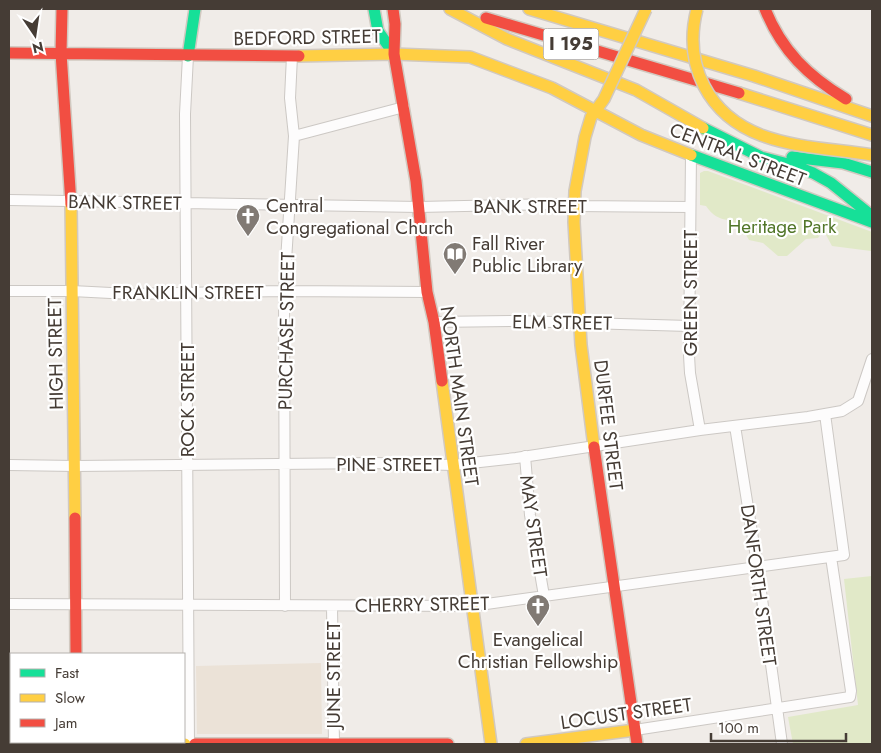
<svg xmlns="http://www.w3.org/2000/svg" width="881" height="753" font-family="Jost,sans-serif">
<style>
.education{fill:#ebe2d7}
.green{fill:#e1e9c8}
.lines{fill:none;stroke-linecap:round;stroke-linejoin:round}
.street-casing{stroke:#ccc8c4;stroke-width:12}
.fast-casing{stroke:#d1c9c0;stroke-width:14}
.slow-casing{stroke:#d1c9c0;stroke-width:14}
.jam-casing{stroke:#d1c9c0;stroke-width:14}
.street{stroke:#fdfcfc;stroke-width:10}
.fast{stroke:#16e098;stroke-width:11}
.slow{stroke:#ffcf43;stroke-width:11}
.jam{stroke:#f24e42;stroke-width:11}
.slow-bridge-casing{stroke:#d1c9c0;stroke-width:14;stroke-linecap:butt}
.slow-bridge{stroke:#ffcf43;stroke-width:11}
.labels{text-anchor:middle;stroke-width:4.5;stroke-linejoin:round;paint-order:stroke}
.shield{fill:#fff;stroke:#7d7672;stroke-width:1}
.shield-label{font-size:18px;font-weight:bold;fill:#453c35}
.street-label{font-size:19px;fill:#453c35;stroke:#fff}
.poi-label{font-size:19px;fill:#453c35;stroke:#fff;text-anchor:start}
.park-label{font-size:19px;fill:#517628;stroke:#fff}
</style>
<rect width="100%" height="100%" fill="#f0ece8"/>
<path class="education" d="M 321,663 L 322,734 L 197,734 L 196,666 Z"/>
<path class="green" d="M 704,171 L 708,171 L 872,232 L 872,252 L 871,251 L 832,246 L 826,235 L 821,234 L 818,238 L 806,239 L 787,256 L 778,256 L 763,243 L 749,240 L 746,235 L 740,234 L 732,220 C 721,221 712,215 706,206 L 700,205 L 700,173 Z
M 872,576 L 872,744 L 793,744 L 788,717 L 858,705 L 844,579 Z"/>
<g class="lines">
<g class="street-casing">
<path id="street" d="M 188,56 L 185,114 L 189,744
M 294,136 L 404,107
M 691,154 L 689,355 L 690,373 L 700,430
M 9,200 L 419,207 L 555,204 L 574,206 L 690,207
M 9,291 L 72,291 L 130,294 L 284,291 L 427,292
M 434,322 L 517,321 L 689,326
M 735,426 L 758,570 L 782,744
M 525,456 L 530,515 L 544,596
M 9,465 L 75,466 L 375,463 L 453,465 L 516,458 L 700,430 L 808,417 L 842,411 L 858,401 L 872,359
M 9,604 L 472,606 L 844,555 L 825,414
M 285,606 L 284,292 L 294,136 L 290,98 L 292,56
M 332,606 L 334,744
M 635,730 L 850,697 L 851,691 L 831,557"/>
</g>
<g class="fast-casing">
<path id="fast" d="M 374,9 L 378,31 L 394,54
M 188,56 L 195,9
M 703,128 L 761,157 L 792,165 L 813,173 L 831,183 L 872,216
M 691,155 L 872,222
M 792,157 L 843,163 L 872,172"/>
</g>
<g class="slow-casing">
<path id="slow" d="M 450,9 L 507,39 L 636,90 L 703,128
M 529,9 L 754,76 L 872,116
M 299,56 L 394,54 L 470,57 L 552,88 L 641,135 L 691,155
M 739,93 L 872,135
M 71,204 L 75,518
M 442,381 L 491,744
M 594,447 L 581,345 L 574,222 L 575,191 L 585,137 L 591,117 L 604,99 L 610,86
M 9,743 L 185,744
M 526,744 L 635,730"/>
</g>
<g class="jam-casing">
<path id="jam" d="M 62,9 L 61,53 L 71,204
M 393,9 L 395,24 L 394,54 L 416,181 L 427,292 L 434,322 L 442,381
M 765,9 C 782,51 808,76 846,99
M 486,18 L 739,93
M 9,53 L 299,56
M 594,447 L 637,744
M 75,518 L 76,654
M 195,744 L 448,744"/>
</g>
<use href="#street" class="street"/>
<use href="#fast" class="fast"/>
<use href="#slow" class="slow"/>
<use href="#jam" class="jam"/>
<g class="slow-bridge-casing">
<path id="slow-bridge" d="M 697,9 C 690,36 692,62 704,86 C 737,149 811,145 872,155
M 610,86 L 646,9"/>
</g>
<use href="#slow-bridge" class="slow-bridge"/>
</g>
<defs>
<g id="church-pin" transform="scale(1.25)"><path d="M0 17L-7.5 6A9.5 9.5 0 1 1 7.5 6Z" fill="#817a74" stroke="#fff"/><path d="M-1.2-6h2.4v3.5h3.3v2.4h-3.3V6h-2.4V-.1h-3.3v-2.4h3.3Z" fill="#fff"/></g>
<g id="library-pin" transform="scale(1.25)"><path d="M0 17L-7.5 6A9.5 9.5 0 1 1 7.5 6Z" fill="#817a74" stroke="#fff"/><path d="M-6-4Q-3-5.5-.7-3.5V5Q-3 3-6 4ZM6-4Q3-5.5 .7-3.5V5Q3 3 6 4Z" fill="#fff"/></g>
</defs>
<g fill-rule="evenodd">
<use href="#church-pin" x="248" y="216"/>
<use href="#library-pin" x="455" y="254"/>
<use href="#church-pin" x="538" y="606"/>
</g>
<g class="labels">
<rect class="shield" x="543.5" y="28.5" width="55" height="31" rx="4"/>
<g class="shield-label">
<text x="571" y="50">I 195</text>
</g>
<g class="street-label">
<text transform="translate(307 37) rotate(-1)" y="7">BEDFORD STREET</text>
<text transform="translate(738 154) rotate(21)" y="7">CENTRAL STREET</text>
<text transform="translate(125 202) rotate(1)" y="7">BANK STREET</text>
<text x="530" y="213">BANK STREET</text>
<text x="188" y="299">FRANKLIN STREET</text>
<text transform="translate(690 293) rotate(-90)" y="7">GREEN STREET</text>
<text transform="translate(562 322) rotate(1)" y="7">ELM STREET</text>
<text transform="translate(286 331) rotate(-89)" y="7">PURCHASE STREET</text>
<text transform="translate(55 354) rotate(-91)" y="7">HIGH STREET</text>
<text transform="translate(460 396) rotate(82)" y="7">NORTH MAIN STREET</text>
<text transform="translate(187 400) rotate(-90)" y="7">ROCK STREET</text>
<text transform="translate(609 425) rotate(83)" y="7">DURFEE STREET</text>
<text x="389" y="471">PINE STREET</text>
<text transform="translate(534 526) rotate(82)" y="7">MAY STREET</text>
<text transform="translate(759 585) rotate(82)" y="7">DANFORTH STREET</text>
<text transform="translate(422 604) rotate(-1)" y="7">CHERRY STREET</text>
<text transform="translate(333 675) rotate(-90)" y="7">JUNE STREET</text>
<text transform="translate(626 713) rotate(-8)" y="7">LOCUST STREET</text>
</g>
<g class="poi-label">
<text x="266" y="212">Central<tspan x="266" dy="22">Congregational Church</tspan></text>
<text x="472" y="250">Fall River<tspan x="472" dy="22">Public Library</tspan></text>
<text x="538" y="646" text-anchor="middle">Evangelical<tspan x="538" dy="22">Christian Fellowship</tspan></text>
</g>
<g class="park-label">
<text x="782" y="233">Heritage Park</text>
</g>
</g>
<rect width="881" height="753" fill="none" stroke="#453c35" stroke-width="20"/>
<rect x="10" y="653" width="175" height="90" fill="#ffffff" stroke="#b5b1ae"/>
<rect x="20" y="669" width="25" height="8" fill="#16e098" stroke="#b5b1ae"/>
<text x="55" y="678" font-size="15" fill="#453c35">Fast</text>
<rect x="20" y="694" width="25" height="8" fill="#ffcf43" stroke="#b5b1ae"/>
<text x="55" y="703" font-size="15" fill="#453c35">Slow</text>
<rect x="20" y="719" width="25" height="8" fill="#f24e42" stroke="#b5b1ae"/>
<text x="55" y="728" font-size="15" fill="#453c35">Jam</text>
<g transform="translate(35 35) rotate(167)" stroke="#ffffff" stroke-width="4" paint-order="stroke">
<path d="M0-4L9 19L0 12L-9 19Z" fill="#453c35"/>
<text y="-8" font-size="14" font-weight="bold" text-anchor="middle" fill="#453c35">N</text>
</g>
<path d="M711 733v8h135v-8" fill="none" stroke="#453c35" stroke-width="2.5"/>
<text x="718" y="733" font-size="15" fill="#453c35" stroke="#ffffff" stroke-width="4" paint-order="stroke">100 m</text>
</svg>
